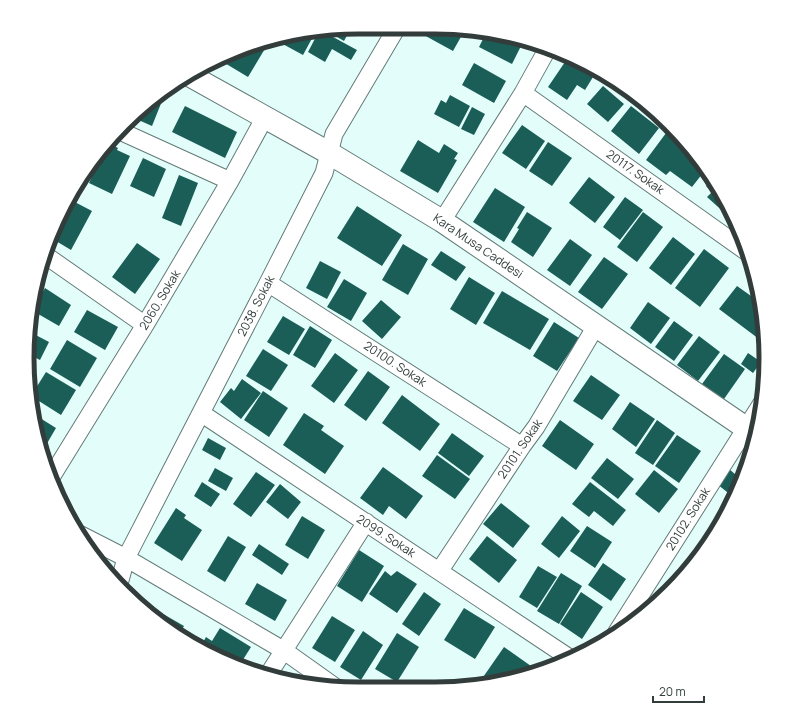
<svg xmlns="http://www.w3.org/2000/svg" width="793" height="716" font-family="Manrope,sans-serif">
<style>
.building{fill:#1b5e58}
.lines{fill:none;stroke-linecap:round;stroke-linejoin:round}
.minor-casing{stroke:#637b78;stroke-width:19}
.tertiary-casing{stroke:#637b78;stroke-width:24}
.minor{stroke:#fff;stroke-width:17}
.tertiary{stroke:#fff;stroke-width:22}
.labels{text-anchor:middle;stroke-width:4;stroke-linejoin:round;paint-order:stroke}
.street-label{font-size:12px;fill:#323d3b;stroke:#fff}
.rim{fill:none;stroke:#323d3b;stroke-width:5}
</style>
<rect width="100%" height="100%" fill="#e3fefa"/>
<path class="building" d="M 351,28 L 344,41 L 325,30 Z
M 424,30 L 457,31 L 456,32 L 462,35 L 453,51 L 422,34 Z
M 316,31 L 303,55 L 279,42 L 282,37 L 293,33 Z
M 319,31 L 322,31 L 357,50 L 351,60 L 332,49 L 325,62 L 308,52 Z
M 486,33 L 500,33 L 513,38 L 523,42 L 512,64 L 479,47 Z
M 269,42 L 248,77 L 223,62 L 226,56 Z
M 567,59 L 593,77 L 585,90 L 577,85 L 567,100 L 548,87 Z
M 474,63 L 506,81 L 494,103 L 462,85 Z
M 603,86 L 624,104 L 608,122 L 587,104 Z
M 159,94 L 164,96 L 152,126 L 134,118 Z
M 450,95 L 470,106 L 459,127 L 434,114 L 441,100 L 446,103 Z
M 185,106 L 237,132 L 225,158 L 172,132 Z
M 631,106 L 659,128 L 639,154 L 611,131 Z
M 472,107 L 485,114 L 474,135 L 461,129 Z
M 522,125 L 545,141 L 526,169 L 502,153 Z
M 669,129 L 681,138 L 706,169 L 692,187 L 670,171 L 666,175 L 646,160 Z
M 418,140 L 439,153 L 444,144 L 458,153 L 454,159 L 457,160 L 438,193 L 400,171 Z
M 548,142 L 572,158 L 552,186 L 529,171 Z
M 108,143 L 118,148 L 117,150 L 130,156 L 112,194 L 89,183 L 106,146 Z
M 143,158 L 166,169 L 154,197 L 130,186 Z
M 179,175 L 198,183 L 181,226 L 162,218 Z
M 589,177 L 615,197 L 595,223 L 569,203 Z
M 713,179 L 737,224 L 707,197 L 712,192 L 706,186 Z
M 495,188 L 525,207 L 504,242 L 473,222 Z
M 625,197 L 643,210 L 620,240 L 603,227 Z
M 69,199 L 92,211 L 71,250 L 51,238 L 61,212 Z
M 357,206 L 402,235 L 382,266 L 337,238 Z
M 527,212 L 552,228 L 533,257 L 511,242 L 519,229 L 517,228 Z
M 643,212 L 663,227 L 637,262 L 617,247 Z
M 673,237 L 695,254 L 671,285 L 649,268 Z
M 570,239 L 592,255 L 570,286 L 547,270 Z
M 137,243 L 160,259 L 135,294 L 112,277 Z
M 403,244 L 428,259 L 408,295 L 382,280 Z
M 704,249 L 729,268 L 700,307 L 675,288 Z
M 441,251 L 466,267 L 456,281 L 431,265 Z
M 604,257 L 628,274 L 602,309 L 578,292 Z
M 320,261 L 341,272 L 327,299 L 306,288 Z
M 469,277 L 495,293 L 476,325 L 450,309 Z
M 344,279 L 367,293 L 351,321 L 327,307 Z
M 737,286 L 761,303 L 764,340 L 763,342 L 719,309 Z
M 45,288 L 71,305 L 59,326 L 33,311 L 34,307 Z
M 502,291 L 549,319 L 530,350 L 483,323 Z
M 381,300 L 401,317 L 382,339 L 362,321 Z
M 648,302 L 670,318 L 651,344 L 630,328 Z
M 87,310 L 118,327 L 105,350 L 74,332 Z
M 283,316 L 305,329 L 289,355 L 267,342 Z
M 674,321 L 693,335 L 674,361 L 655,347 Z
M 554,322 L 579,338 L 557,371 L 533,356 Z
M 310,326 L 332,340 L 315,368 L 293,355 Z
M 30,332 L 49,342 L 40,360 L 28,354 Z
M 699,336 L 720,352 L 698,381 L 677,365 Z
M 67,340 L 97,358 L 80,387 L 50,369 Z
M 263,349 L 288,365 L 271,391 L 246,376 Z
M 335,353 L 358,370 L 334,403 L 311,386 Z
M 748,353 L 761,362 L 753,373 L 741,364 Z
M 724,354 L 745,369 L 724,399 L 702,384 Z
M 28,365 L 34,370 L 29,376 Z
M 368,371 L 390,387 L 366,421 L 344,405 Z
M 46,372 L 76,390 L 61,415 L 31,396 Z
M 591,375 L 620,395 L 602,420 L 573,401 Z
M 242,379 L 261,393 L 241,419 L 220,402 L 231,388 L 234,391 Z
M 263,391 L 288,408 L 269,437 L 244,420 Z
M 402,395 L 440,424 L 420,451 L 382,423 Z
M 630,402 L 655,419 L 636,447 L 612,429 Z
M 32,413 L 56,428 L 42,452 L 33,423 Z
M 304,413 L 324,426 L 321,430 L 344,446 L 325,474 L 283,445 Z
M 560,420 L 594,444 L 576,470 L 542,446 Z
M 657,420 L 675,433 L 653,465 L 635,453 Z
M 452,433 L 484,456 L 469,476 L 438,453 Z
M 677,435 L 701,451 L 679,483 L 655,466 Z
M 208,438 L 226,448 L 220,460 L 202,450 Z
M 437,455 L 470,479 L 455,499 L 422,476 Z
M 607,458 L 634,479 L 618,499 L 591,478 Z
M 383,467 L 423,496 L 406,519 L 389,506 L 383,515 L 360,498 Z
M 215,468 L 233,478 L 226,491 L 208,481 Z
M 729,469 L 742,480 L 741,484 L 730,504 L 727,502 L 732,496 L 717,484 Z
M 654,470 L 678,489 L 659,513 L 635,494 Z
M 256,472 L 275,485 L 251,517 L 233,504 Z
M 202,482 L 220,494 L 211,507 L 194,496 Z
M 590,482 L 626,510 L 613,526 L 594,511 L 589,517 L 572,504 Z
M 280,484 L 301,502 L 288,519 L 266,502 Z
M 501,503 L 530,526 L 513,548 L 483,524 Z
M 176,508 L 186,515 L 184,518 L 202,530 L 182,561 L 154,543 Z
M 302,516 L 325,530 L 308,559 L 285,545 Z
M 562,516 L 580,531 L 559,558 L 541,544 Z
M 587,526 L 612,542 L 595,568 L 570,551 Z
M 228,536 L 246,547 L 225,582 L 207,571 Z
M 487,536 L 517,560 L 499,583 L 469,559 Z
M 259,544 L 289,564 L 282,575 L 252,555 Z
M 359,550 L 384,566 L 362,602 L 337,586 Z
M 603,563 L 626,579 L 611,601 L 588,585 Z
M 538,566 L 557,577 L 537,608 L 519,597 Z
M 385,571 L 391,576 L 397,571 L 417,584 L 397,613 L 369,594 Z
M 561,573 L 582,586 L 559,624 L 537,611 Z
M 257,583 L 287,600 L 275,621 L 245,604 Z
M 424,592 L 441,604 L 419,636 L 402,624 Z
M 581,592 L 603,607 L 582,639 L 560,624 Z
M 151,607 L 184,626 L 179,635 L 148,613 Z
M 464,608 L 495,627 L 475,659 L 444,640 Z
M 332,616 L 355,630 L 335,662 L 312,648 Z
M 220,628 L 251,647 L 239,666 L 200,648 L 206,637 L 212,641 Z
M 363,631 L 383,645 L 361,680 L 340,667 Z
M 397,633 L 419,647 L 397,682 L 375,669 Z
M 504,647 L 538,671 L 500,683 L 481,684 L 479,683 Z"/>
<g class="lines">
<g class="minor-casing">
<path id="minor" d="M 523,93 L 747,252
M 120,131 L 230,181
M 442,221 L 523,93 L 548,48
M 45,255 L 145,325
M 268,283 L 522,446
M 201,413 C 324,495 448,576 571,659
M 50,479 L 145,325 L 230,181 L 265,117
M 81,535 L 126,558 L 283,650 L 335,687
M 440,570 L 522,446 L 536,427 L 596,326
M 119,584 L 126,558 L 268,283 L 324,173 L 334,134 L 396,29
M 615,635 L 762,403
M 268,675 L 366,522"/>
</g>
<g class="tertiary-casing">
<path id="tertiary" d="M 189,75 L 329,153 L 442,221 L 746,428 L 756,436"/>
</g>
<use href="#minor" class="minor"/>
<use href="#tertiary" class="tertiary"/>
</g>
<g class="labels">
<g class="street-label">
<text transform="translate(635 172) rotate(35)" y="4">20117. Sokak</text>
<text transform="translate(478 246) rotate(34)" y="4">Kara Musa Caddesi</text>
<text transform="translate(160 300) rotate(-59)" y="4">2060. Sokak</text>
<text transform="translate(256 306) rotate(-63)" y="4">2038. Sokak</text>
<text transform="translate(395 364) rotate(33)" y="4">20100. Sokak</text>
<text transform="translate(520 449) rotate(-56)" y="4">20101. Sokak</text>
<text transform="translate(688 519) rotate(-58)" y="4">20102. Sokak</text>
<text transform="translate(386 536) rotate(33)" y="4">2099. Sokak</text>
</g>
</g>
<path d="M0 0H793V716H0ZM358 34H435A324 324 0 0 1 759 358V358A324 324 0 0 1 435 682H358A324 324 0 0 1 34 358V358A324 324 0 0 1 358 34Z" fill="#fff" fill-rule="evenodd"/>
<path class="rim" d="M358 34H435A324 324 0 0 1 759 358V358A324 324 0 0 1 435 682H358A324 324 0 0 1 34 358V358A324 324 0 0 1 358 34Z"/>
<path d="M653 696v6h51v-6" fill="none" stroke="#323d3b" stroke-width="2"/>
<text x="659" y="696" font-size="12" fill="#323d3b" stroke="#ffffff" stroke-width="3" paint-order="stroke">20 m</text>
</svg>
